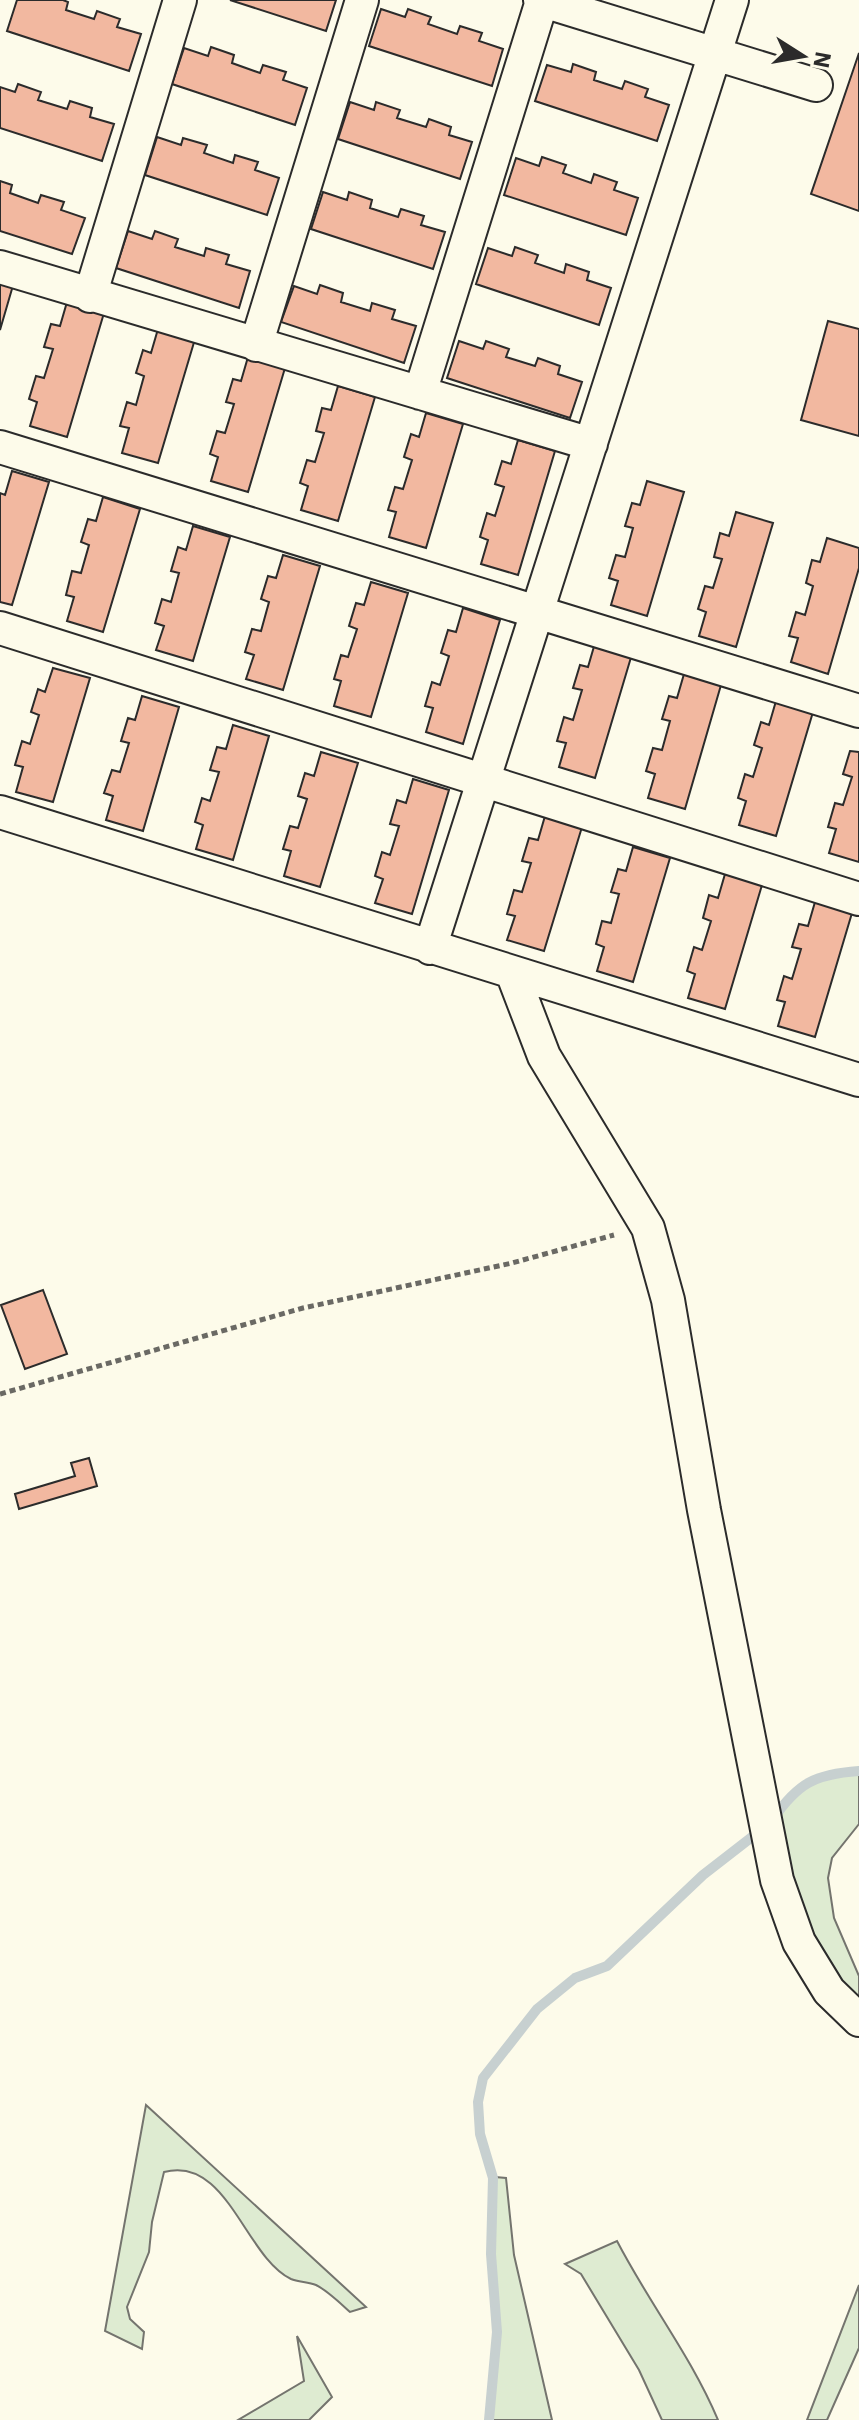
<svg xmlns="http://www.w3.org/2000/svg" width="859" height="2420" font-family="'IBM Plex Sans',sans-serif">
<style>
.green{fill:#deebd1;stroke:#74746e;stroke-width:2}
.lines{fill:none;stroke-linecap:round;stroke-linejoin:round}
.stream{stroke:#c7d0d0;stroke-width:10}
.building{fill:#f2b8a0;stroke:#2b2b2b;stroke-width:2}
.street-casing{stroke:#2b2b2b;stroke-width:36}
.path{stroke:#6a6964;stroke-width:5;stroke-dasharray:6 4;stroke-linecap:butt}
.street{stroke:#fdfbea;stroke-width:32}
</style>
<rect width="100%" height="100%" fill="#fdfbea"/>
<path class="green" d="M 859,1774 L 859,1824 L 832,1858 L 828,1878 L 834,1918 L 859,1976 L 859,2004 L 814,1950 L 774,1821 C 799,1786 815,1776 859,1774 Z
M 146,2105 L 366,2307 L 350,2312 C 340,2303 328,2291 316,2285 C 308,2282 298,2282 291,2279 C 245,2257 227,2155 164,2172 L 152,2222 L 149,2252 L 127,2307 L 130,2319 L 144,2332 L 142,2349 L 105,2331 Z
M 495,2177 L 506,2178 L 514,2255 L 552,2420 L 491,2420 L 500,2332 L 494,2254 Z
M 617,2241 C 649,2303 691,2356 718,2420 L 662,2420 L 639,2370 L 581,2274 L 565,2264 Z
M 859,2285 L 859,2348 L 827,2420 L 807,2420 Z
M 297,2336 L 332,2397 L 309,2420 L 238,2420 L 304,2381 Z"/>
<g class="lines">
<path class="stream" d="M 773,1819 C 798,1783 815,1774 859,1771
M 489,2420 L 497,2332 L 491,2254 L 493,2178 L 480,2134 L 478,2102 L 483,2078 L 537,2009 L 575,1978 L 607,1966 L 703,1875 L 761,1830"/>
</g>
<path class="building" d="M 17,0 L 63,0 L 68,2 L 66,10 L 94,19 L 97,11 L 120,19 L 117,27 L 141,34 L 129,71 L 7,31 Z
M 230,0 L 336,0 L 326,31 Z
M 381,9 L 405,17 L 408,9 L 431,17 L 428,24 L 457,34 L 460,26 L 482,33 L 479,41 L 503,49 L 492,86 L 369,46 Z
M 211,47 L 234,55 L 232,63 L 260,73 L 263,65 L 286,72 L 283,80 L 307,88 L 295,125 L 172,84 L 184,48 L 208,56 Z
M 859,53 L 859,211 L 811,194 Z
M 573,64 L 596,72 L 594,80 L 622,89 L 625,81 L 648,89 L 645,97 L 669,105 L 657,141 L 535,101 L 547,65 L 571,72 Z
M 18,84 L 41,92 L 38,100 L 67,109 L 70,101 L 92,108 L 90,117 L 114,124 L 102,161 L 0,128 L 0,87 L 15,92 Z
M 350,102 L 374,110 L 376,102 L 400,110 L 397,118 L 426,127 L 429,119 L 451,127 L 449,135 L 472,142 L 460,179 L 338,139 Z
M 157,137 L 181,145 L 183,138 L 207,145 L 204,153 L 233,163 L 235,155 L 258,162 L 255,170 L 279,178 L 267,215 L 145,175 Z
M 542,157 L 566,165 L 563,173 L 591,183 L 594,174 L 617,182 L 614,190 L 638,198 L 626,235 L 504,195 L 516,158 L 539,166 Z
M 0,181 L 12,185 L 10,193 L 38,203 L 41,195 L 64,202 L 61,210 L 85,218 L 72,254 L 0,231 Z
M 323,192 L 347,200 L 349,192 L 372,200 L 370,208 L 398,217 L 401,209 L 424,216 L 421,225 L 445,232 L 433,269 L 311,229 Z
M 128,231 L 152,239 L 155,231 L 178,239 L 175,247 L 204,256 L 206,248 L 229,255 L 226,264 L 250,271 L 239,308 L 116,268 Z
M 515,247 L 538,255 L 535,263 L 564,273 L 566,264 L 589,272 L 587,280 L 611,288 L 599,325 L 476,284 L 488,248 L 512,256 Z
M 0,278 L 14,282 L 0,330 Z
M 320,285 L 343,293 L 341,302 L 370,311 L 372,303 L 395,310 L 392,319 L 416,326 L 404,363 L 281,322 L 294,286 L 317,294 Z
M 67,302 L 104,313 L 67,437 L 30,426 L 37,402 L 29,399 L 36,376 L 44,378 L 53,349 L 44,347 L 51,324 L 60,326 Z
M 828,321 L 859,329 L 859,436 L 801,420 Z
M 158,329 L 195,339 L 158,463 L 122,453 L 129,428 L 120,426 L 127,402 L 136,405 L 144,376 L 136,373 L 143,350 L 151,353 Z
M 459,341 L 483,349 L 486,341 L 509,349 L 506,357 L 535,366 L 538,358 L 560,366 L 558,374 L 582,382 L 570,418 L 447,378 Z
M 248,357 L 285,368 L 248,492 L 211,481 L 218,457 L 210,454 L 217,431 L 225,433 L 234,404 L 226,402 L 233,379 L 241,381 Z
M 338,386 L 375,397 L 338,521 L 301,510 L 308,486 L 300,483 L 307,460 L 315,462 L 324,433 L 316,431 L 322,408 L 331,410 Z
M 426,413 L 463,424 L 426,548 L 389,537 L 396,512 L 388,510 L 395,487 L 403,489 L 412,460 L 404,457 L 411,434 L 419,437 Z
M 518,440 L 555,451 L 518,575 L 481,564 L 488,540 L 480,537 L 487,513 L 495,516 L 504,487 L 495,484 L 502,461 L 511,464 Z
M 12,471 L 49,482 L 12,605 L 0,602 L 0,493 L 5,495 Z
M 647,481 L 684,492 L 647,616 L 611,605 L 618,581 L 609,578 L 616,555 L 625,557 L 633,528 L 625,526 L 632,503 L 640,505 Z
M 103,497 L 140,509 L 103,632 L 67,621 L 74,597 L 66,595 L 72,571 L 81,573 L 89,545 L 81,542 L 88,519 L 96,521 Z
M 736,512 L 773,523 L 736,647 L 699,636 L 706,612 L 698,609 L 705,586 L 713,588 L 722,559 L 714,557 L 720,533 L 729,536 Z
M 193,526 L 230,537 L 193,661 L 156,650 L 164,626 L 155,623 L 162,599 L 171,602 L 179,573 L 171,571 L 178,547 L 186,550 Z
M 827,538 L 859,548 L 859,568 L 828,674 L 791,662 L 798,638 L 789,636 L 796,612 L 805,615 L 813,586 L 806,583 L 812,560 L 820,562 Z
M 283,555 L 320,566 L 283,690 L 246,679 L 254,655 L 245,652 L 252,629 L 261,631 L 269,602 L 261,599 L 268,576 L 276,578 Z
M 371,582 L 408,593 L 371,717 L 334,706 L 341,681 L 334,679 L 341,655 L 348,657 L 357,629 L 349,626 L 356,603 L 364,605 Z
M 463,608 L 500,620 L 463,744 L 426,732 L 433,708 L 425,706 L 432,682 L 440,685 L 449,656 L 441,653 L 448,630 L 456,632 Z
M 595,643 L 632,654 L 595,778 L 559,767 L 566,743 L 557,741 L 564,717 L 573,720 L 582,690 L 573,688 L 580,665 L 588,667 Z
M 53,668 L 90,678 L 53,802 L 16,792 L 23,767 L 15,765 L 22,741 L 30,744 L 39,715 L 31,712 L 38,689 L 45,692 Z
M 684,674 L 721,685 L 685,809 L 648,798 L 655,774 L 646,771 L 653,748 L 662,750 L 670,721 L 662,719 L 669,696 L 677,698 Z
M 142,696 L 179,707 L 143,831 L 106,820 L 113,796 L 104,793 L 112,770 L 120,772 L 129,743 L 121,741 L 128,718 L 135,720 Z
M 776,701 L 813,712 L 776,836 L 739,825 L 746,801 L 738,798 L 745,774 L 753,777 L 762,748 L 754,745 L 761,722 L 769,725 Z
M 233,725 L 269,736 L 233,860 L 196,849 L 203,825 L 195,822 L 202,798 L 210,801 L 219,772 L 210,770 L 217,747 L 226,749 Z
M 850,751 L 859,752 L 859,862 L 829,853 L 836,829 L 828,827 L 835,803 L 843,805 L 852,777 L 843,774 Z
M 321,752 L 358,763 L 320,887 L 284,876 L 291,851 L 283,849 L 290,826 L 298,828 L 307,799 L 298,796 L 305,773 L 314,776 Z
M 413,779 L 449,790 L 412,914 L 375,903 L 383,879 L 375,876 L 382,852 L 390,855 L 399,826 L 390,824 L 397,800 L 406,803 Z
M 545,816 L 582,827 L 544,951 L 507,940 L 515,916 L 507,914 L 514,890 L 522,892 L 531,863 L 522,861 L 529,838 L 538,840 Z
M 633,847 L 670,858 L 633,982 L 597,971 L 604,947 L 596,944 L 602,921 L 611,923 L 619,894 L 611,892 L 618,869 L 626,871 Z
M 725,874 L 762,885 L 725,1009 L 688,998 L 695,974 L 687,971 L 694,947 L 702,950 L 711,921 L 703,918 L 709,895 L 718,898 Z
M 815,902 L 852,913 L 815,1037 L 778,1026 L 785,1002 L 777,1000 L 784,976 L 792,979 L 801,949 L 792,947 L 799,924 L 808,926 Z
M 43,1290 L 67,1354 L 25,1369 L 1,1305 Z
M 89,1458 L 97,1486 L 19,1509 L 15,1494 L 75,1476 L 71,1463 Z"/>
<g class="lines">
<g class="street-casing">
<path id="street" d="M 540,0 L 816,85
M 0,267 L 591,444
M 90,296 L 180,0
M 256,345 L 362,0
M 420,393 L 542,1
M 0,447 L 859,711
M 0,628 L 859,899
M 0,812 L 859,1080
M 430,948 L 732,0
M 513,975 L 544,1056 L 648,1228 L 668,1300 L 704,1510 L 777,1880 L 799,1942 L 829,1991 L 859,2020"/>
</g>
<path class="path" d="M 0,1394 L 303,1308 L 512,1263 L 614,1235"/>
<use href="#street" class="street"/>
</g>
<g transform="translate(803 56) rotate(101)" stroke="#fdfbea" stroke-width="6" paint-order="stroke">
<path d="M0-6L14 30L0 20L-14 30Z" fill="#2b2b2b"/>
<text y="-12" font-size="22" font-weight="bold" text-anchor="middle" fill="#2b2b2b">N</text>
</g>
</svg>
